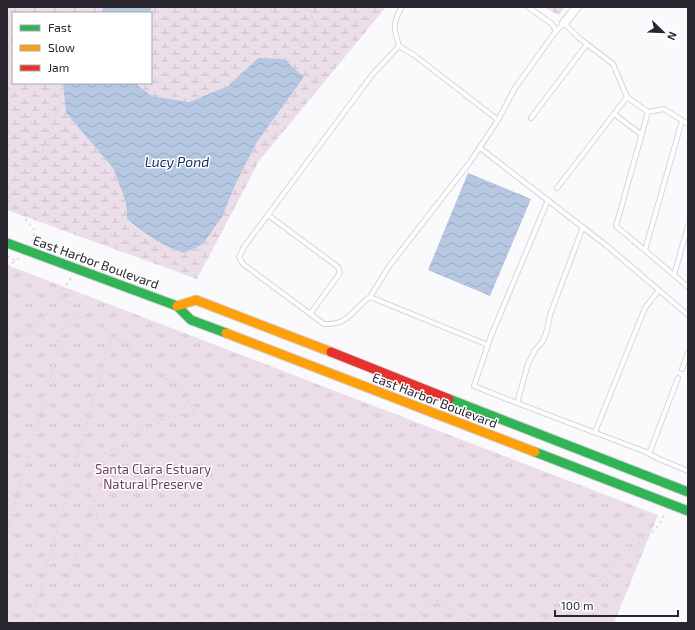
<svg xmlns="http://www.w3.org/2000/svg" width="695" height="630" font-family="'Exo 2',sans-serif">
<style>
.grass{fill:url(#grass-tufts)}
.wetland{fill:url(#wetland-marsh)}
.water{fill:url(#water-waves)}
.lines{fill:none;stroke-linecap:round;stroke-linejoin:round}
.lane-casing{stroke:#d7d5dc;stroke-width:6}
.street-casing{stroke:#d7d5dc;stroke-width:10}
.fast-casing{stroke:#d7d5dc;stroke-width:11}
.slow-casing{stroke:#d7d5dc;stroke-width:11}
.jam-casing{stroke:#d7d5dc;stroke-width:11}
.path{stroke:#dbdbdd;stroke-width:1.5;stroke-dasharray:3 3;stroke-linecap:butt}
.lane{stroke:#fefeff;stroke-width:4}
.street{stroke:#fefeff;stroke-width:8}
.fast{stroke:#30b455;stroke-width:9}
.slow{stroke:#ff9f0a;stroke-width:9}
.jam{stroke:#e5322d;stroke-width:9}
.labels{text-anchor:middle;stroke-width:3;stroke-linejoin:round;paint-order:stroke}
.street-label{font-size:13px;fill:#292630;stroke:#fff}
.park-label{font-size:13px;fill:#703e68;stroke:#fff}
.water-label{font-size:14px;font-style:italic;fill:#143463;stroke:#fff}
</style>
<defs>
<pattern id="grass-tufts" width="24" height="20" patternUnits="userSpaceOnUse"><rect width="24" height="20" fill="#ebdee9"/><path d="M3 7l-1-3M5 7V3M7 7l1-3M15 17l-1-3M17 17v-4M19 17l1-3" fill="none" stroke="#cabec8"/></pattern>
<pattern id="wetland-marsh" width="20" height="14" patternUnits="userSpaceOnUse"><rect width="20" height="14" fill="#ebdee9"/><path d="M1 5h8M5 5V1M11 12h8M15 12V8" fill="none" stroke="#cabec8"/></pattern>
<pattern id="water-waves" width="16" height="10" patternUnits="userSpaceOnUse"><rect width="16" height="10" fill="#b5c7e1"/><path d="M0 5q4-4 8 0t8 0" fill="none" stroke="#9cabc1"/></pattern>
</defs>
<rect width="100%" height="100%" fill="#faf9fc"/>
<path class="grass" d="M 7,265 L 658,515 L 614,623 L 7,623 Z"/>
<path class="wetland" d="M 7,7 L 104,7 L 100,13 L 13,13 L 13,83 L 63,83 L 66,113 L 113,168 L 126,202 L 127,219 C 146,236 160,245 184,253 L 223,215 L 235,185 L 257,142 L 304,77 L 258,58 L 228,86 L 189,102 L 152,96 L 137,85 L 137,83 L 151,83 L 151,13 L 149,13 L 152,7 L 386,7 L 259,161 L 197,279 L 7,210 Z
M 544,7 L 565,7 L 559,15 Z"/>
<path class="water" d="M 104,7 L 152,7 L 149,13 L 100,13 Z
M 258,58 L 284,59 L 304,77 L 257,142 L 235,185 L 223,215 L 203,244 L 184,253 C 160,245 146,235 127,219 L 126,202 L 113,168 L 66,113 L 63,84 L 137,83 L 137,85 L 152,96 L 189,102 L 228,86 Z
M 468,173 L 531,199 L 490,296 L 428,270 Z"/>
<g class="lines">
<g class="lane-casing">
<path id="lane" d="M 402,7 C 392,22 394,30 399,46 L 372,75 L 244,247 L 239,257 L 243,264 L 324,324 C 329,324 335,324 340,322 C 352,317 359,304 370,297 L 488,345
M 528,7 L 552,24 L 556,31
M 399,46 L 414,55 L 498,120
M 648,112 L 616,226 L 674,275 L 688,226
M 614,114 L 642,135
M 531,118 L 587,44
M 480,148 L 607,246 L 688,315
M 557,188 L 627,97
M 268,215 L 338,267 L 340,273 L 310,314
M 583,227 L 550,315 L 547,330 L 543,341 L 535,350 L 528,364 L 517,403 L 646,452 L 659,459 L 688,471
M 645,250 L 682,121
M 674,275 L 688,287
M 370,297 L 390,265 L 470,162 L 498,120 L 515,88 L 556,31 L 564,23 L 579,38 L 613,64 L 627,97 L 648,112 L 664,109 L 688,124
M 682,369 L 688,353
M 517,403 L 474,386 L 491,336 L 548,200
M 595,432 L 645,308 L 659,290
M 649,454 L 678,378"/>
</g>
<g class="street-casing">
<path id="street" d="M 564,23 L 577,7"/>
</g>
<g class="fast-casing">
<path id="fast" d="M 7,243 L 177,306 L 191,320 L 226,333
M 449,399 L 688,492
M 535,452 L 688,511"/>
</g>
<g class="slow-casing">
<path id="slow" d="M 177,306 L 196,300 L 331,352
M 226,333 L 535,452"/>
</g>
<g class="jam-casing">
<path id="jam" d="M 331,352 L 449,399"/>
</g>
<path class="path" d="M 85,13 L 88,7
M 298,45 C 306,39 313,35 316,25 L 307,7
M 7,198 L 13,195
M 32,242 L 35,231 C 28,222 16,209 13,200 C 10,188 14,172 24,166 C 29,162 35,163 41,160 C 42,149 49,140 52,130 C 57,114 58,99 62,83
M 7,256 L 16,261 L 19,258
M 7,267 L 15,261
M 71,278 L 63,290 L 61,298 L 67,301 L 78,317
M 7,331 L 25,334 L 32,333 L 53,305 L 61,298
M 7,534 L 63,330 L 70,319 C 86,315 101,323 111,335 L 110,341 L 31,623
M 52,623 L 66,590 L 68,579 L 78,550 L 88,540 L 94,530 L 97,515 L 88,483 L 89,476 L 91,470 L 107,451 L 123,448 L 127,438 L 134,430 L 149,427 L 169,417 L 193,414 L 196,412 L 181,392 L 151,366 L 110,335
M 312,623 C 332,617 362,606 380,623
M 413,623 L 424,606 L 432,599 L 441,602 L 472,623
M 541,623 L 584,596 L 634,546 L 655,530 L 661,521 L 665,512"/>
<use href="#lane" class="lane"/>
<use href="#street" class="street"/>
<use href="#fast" class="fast"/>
<use href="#slow" class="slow"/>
<use href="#jam" class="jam"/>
</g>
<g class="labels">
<g class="street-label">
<text transform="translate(96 262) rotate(20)" y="5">East Harbor Boulevard</text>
<text transform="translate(435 400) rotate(21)" y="5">East Harbor Boulevard</text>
</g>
<g class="park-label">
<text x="153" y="474">Santa Clara Estuary<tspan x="153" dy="15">Natural Preserve</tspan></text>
</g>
<g class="water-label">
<text x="177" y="167">Lucy Pond</text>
</g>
</g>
<rect width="695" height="630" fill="none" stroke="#292630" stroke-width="16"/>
<rect x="12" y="12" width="140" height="72" fill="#ffffff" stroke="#a9a8ac"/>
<rect x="20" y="25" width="20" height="6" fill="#30b455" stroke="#a9a8ac"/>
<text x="48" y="32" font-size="12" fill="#292630">Fast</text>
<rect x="20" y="45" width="20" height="6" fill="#ff9f0a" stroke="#a9a8ac"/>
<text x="48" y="52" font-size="12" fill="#292630">Slow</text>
<rect x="20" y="65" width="20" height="6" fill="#e5322d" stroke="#a9a8ac"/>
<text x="48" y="72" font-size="12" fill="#292630">Jam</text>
<g transform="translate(663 32) rotate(113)" stroke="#ffffff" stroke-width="3" paint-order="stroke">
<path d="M0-3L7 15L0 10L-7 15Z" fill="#292630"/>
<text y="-6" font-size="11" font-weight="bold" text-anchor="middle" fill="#292630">N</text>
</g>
<path d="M555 610v6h123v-6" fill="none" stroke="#292630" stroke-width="2"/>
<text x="561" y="610" font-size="12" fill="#292630" stroke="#ffffff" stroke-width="3" paint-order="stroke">100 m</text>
</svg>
